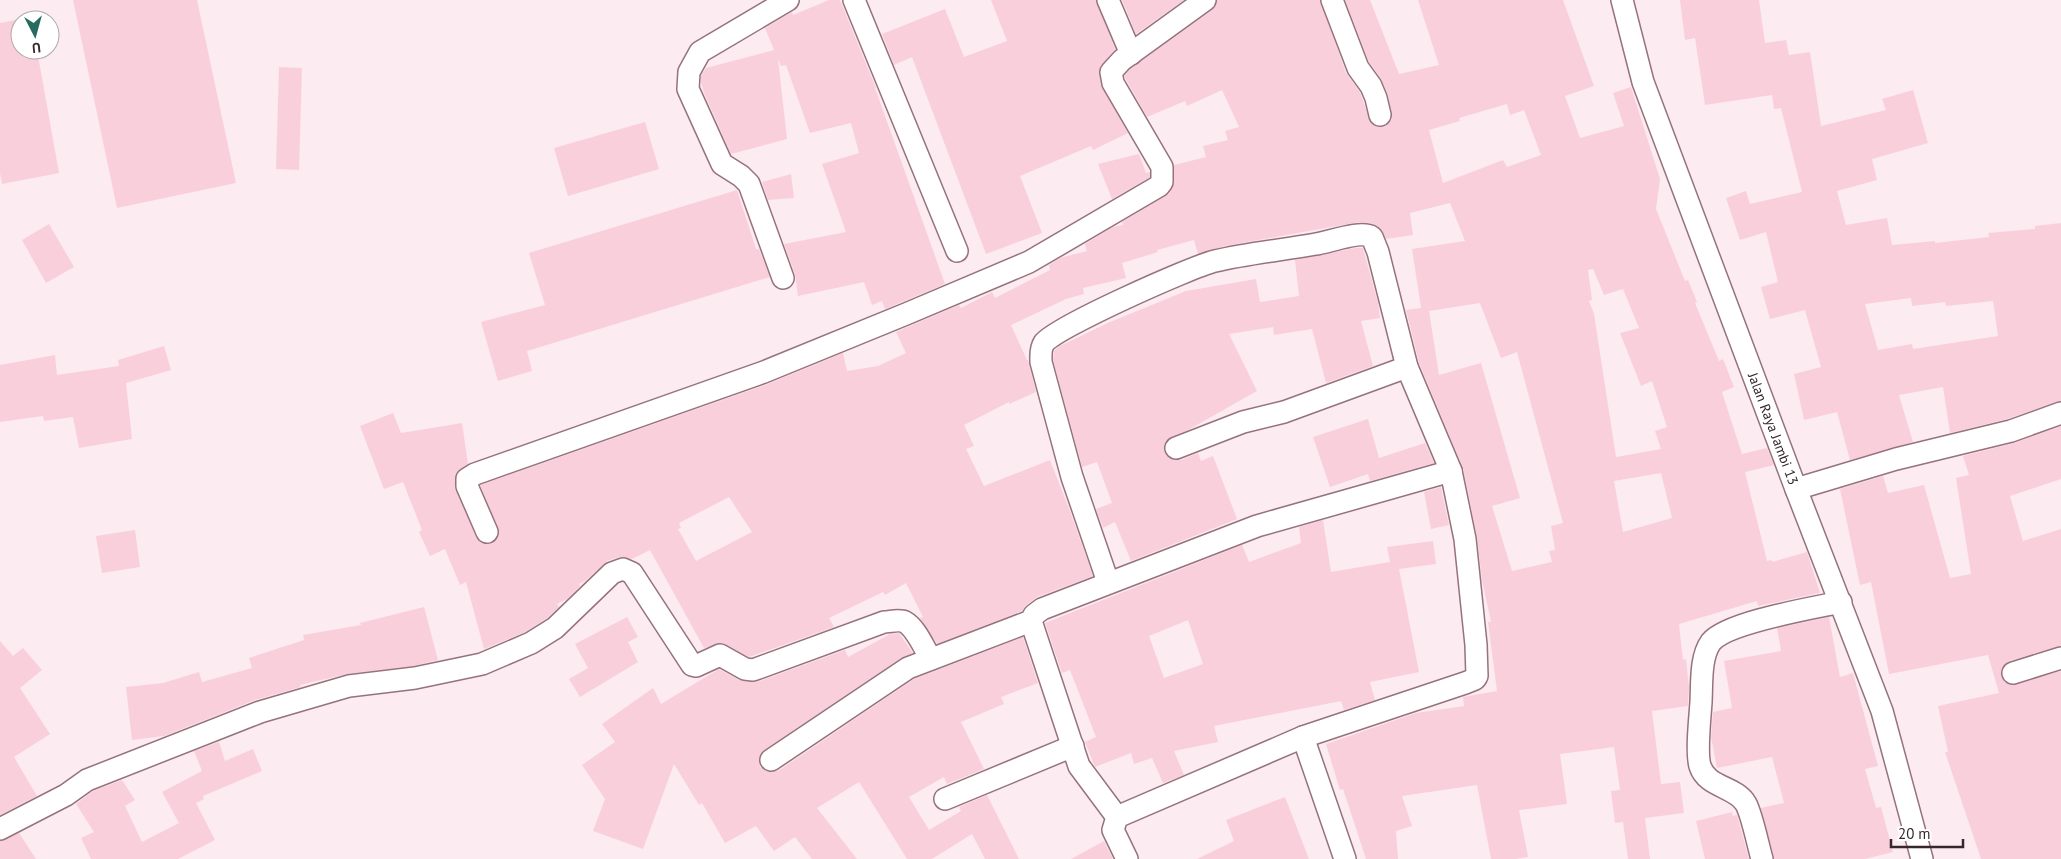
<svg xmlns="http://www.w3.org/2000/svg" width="2061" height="859" font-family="'PT Sans',sans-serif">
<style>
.building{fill:#facfdc;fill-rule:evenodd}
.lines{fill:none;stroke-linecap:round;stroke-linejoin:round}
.street-casing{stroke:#96727e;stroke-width:24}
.street{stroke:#fff;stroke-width:21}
.labels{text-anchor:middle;stroke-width:4;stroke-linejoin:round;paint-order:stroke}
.street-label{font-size:14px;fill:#36272c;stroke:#fff}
</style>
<rect width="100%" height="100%" fill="#fcebf0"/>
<path class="building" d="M 73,0 L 197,0 L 236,183 L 117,208 Z
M 829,0 L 840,0 L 876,88 L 875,88 L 945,284 L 885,309 L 882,301 L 872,305 L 864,282 L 798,296 L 795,274 L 784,244 L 846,232 L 822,164 L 859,153 L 851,123 L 810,133 L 786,65 L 781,66 L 778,59 L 787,139 L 731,154 L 704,93 L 701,82 L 701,76 L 706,68 L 774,50 L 765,28 L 792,12 L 793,15 Z
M 991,0 L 1096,0 L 1115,49 L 1099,68 L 1101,85 L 1128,133 L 1093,150 L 1091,146 L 1020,176 L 1042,233 L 986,254 L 912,57 L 894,65 L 882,34 L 945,9 L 964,57 L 1007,41 Z
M 1122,0 L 1184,0 L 1136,34 Z
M 1217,0 L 1320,0 L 1346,73 L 1360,92 L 1371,123 L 1377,127 L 1383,127 L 1392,119 L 1388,95 L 1381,79 L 1369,62 L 1345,0 L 1370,0 L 1399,74 L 1439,65 L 1418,0 L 1563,0 L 1594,86 L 1565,96 L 1580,138 L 1624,126 L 1613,93 L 1631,87 L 1660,179 L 1656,209 L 1685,281 L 1688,280 L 1697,302 L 1695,303 L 1719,361 L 1723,359 L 1734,387 L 1722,392 L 1742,454 L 1767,448 L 1774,465 L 1745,472 L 1767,561 L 1772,560 L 1772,562 L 1807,552 L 1820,593 L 1758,606 L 1757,601 L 1679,624 L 1683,660 L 1686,659 L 1689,688 L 1688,706 L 1652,711 L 1661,784 L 1680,782 L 1684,813 L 1645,818 L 1650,859 L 1628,859 L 1623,822 L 1615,823 L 1611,791 L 1620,790 L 1614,747 L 1560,754 L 1567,804 L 1519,810 L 1528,857 L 1516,859 L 1491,859 L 1477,785 L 1402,796 L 1412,826 L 1396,831 L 1398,859 L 1366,859 L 1343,789 L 1340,790 L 1326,744 L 1416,713 L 1464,706 L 1463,697 L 1497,691 L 1488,622 L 1491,622 L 1482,580 L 1477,537 L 1463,468 L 1419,363 L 1406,310 L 1421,308 L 1412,249 L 1465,241 L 1450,203 L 1410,213 L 1413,235 L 1386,239 L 1380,228 L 1371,223 L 1359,222 L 1225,246 L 1198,254 L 1194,240 L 1157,250 L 1158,252 L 1122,263 L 1126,278 L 1083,288 L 1084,294 L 1066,299 L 1011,325 L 1027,360 L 1028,360 L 1036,392 L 1009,404 L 1009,402 L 964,425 L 974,446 L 966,449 L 984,486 L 1050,460 L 1070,511 L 1093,576 L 1037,597 L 1026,605 L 1022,611 L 937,644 L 920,618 L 923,617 L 906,583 L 885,595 L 883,592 L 829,618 L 834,627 L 749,657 L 721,643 L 704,648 L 650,550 L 632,559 L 619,557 L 607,561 L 585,581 L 579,584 L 580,586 L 567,599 L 557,604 L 559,607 L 547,618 L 525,632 L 484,649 L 466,582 L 460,585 L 445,549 L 430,556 L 419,532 L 422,530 L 403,482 L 384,489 L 360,426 L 393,413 L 401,433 L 462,423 L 468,464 L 456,473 L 455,486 L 476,537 L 480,542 L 486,544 L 497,540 L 499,533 L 480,485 L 768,384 L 843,353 L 847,371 L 878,366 L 906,353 L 896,332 L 959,305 L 961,308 L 992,292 L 995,298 L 1050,270 L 1049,265 L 1060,258 L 1087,251 L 1085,244 L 1113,227 L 1123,225 L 1122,222 L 1169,194 L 1174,183 L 1174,165 L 1206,157 L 1203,146 L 1228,140 L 1225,131 L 1239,127 L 1222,90 L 1187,106 L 1185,101 L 1147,117 L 1124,76 L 1130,69 L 1212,10 ZM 1507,104 L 1510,115 L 1524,110 L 1541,155 L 1507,167 L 1503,160 L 1443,183 L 1429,130 L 1460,121 L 1459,118 ZM 1593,269 L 1604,295 L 1623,289 L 1639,328 L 1620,333 L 1641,386 L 1652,381 L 1667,427 L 1655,431 L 1661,449 L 1616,457 L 1594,314 L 1589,301 L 1592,300 L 1588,270 ZM 1480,303 L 1501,358 L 1517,352 L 1563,523 L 1551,526 L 1555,550 L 1549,551 L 1552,562 L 1512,571 L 1492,506 L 1520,498 L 1481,363 L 1439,375 L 1429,311 ZM 1661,473 L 1672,518 L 1623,532 L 1614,481 ZM 729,497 L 752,532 L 696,561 L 678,529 L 681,528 L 679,523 Z
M 1680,0 L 1759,0 L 1765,43 L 1786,40 L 1789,55 L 1810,52 L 1821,126 L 1886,110 L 1882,99 L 1913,90 L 1928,143 L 1872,159 L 1877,180 L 1837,191 L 1846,225 L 1887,218 L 1892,245 L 1935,241 L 1935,243 L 1989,237 L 1988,233 L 2035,229 L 2035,226 L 2061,223 L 2061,401 L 2007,419 L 1950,433 L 1943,387 L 1899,395 L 1913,442 L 1850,460 L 1837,412 L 1804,420 L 1794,374 L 1821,367 L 1805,310 L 1770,319 L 1761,287 L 1778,282 L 1766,232 L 1740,240 L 1726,198 L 1746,191 L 1750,204 L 1802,192 L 1781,108 L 1774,109 L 1772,95 L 1705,105 L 1695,38 L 1685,40 ZM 1911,298 L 1912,306 L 1945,302 L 1946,306 L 1993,301 L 1998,336 L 1913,349 L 1912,344 L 1878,350 L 1865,304 Z
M 31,17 L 31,20 L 20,20 L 20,50 L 37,50 L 59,173 L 2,184 L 0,173 L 0,23 Z
M 279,67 L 302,68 L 299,170 L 276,169 Z
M 645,122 L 659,169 L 568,196 L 554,148 Z
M 1139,154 L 1146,173 L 1150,172 L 1150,177 L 1112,199 L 1098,164 Z
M 791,174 L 794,198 L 768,200 L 762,182 Z
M 737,190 L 756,249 L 759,249 L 770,277 L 527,351 L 532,371 L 498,381 L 481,322 L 545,305 L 529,253 Z
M 49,224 L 74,267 L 46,283 L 22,240 Z
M 1355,248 L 1363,248 L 1378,303 L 1380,318 L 1361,321 L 1373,366 L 1326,383 L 1312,329 L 1274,335 L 1273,327 L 1229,334 L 1257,391 L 1188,430 L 1171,437 L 1166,441 L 1164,447 L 1168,457 L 1174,460 L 1181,460 L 1198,453 L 1201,461 L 1213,456 L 1237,519 L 1131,561 L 1115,522 L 1103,528 L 1096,509 L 1112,503 L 1097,462 L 1082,467 L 1053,360 L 1054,351 L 1060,346 L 1110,322 L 1186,291 L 1256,279 L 1260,302 L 1299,296 L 1295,260 Z
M 164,346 L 171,370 L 126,383 L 132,439 L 79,448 L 73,417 L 44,421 L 43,416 L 0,422 L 0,365 L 55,355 L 57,375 L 119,366 L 118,360 Z
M 1368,419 L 1379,458 L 1425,443 L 1434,463 L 1370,481 L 1368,474 L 1330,487 L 1313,437 Z
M 2061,426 L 2061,479 L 2010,496 L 2023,541 L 2061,529 L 2061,646 L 2009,661 L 2004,665 L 2001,671 L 2004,682 L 2011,685 L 2061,671 L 2061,859 L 1981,859 L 1945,752 L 1948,752 L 1938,706 L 1999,693 L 1988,655 L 1889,674 L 1871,582 L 1860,585 L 1840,489 L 1883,476 L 1888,493 L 1924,485 L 1950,578 L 1971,574 L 1956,478 L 1969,475 L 1963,456 L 2014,443 Z
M 1441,487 L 1449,525 L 1431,529 L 1424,492 Z
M 1323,520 L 1331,572 L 1390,562 L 1387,547 L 1433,541 L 1436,564 L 1399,569 L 1419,672 L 1370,682 L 1375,700 L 1344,710 L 1341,701 L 1214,726 L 1218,742 L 1174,751 L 1184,775 L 1163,783 L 1152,758 L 1134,764 L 1131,753 L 1095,767 L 1085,742 L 1096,737 L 1070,670 L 1062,673 L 1045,623 L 1242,545 L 1249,562 L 1301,543 L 1299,527 ZM 1188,620 L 1203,664 L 1164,678 L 1149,636 Z
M 135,530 L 140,567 L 102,573 L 96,536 Z
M 424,607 L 438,660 L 413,666 L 347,674 L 300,685 L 301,687 L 255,700 L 164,736 L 132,740 L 126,687 L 163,683 L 199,672 L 202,682 L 252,668 L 249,658 L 304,640 L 303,635 L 361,625 L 360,623 Z
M 627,617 L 638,637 L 628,642 L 638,662 L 580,697 L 569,679 L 588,668 L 575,644 Z
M 1829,617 L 1840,677 L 1853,673 L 1878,766 L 1865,769 L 1876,808 L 1881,807 L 1893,852 L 1865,859 L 1774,859 L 1761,808 L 1784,803 L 1772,757 L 1717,768 L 1711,737 L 1713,712 L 1732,708 L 1724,661 L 1781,651 L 1777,628 Z
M 899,633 L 913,653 L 901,658 L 764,750 L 760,755 L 760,767 L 766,771 L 778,771 L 914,679 L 1023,637 L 1038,683 L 1001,697 L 1004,704 L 961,722 L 984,769 L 947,784 L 944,777 L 909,797 L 929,830 L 961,811 L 959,807 L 987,795 L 1019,859 L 985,859 L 972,834 L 932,859 L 907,859 L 859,782 L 817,808 L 857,859 L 812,859 L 795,837 L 774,851 L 756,826 L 725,843 L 702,803 L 699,805 L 674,764 L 643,849 L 593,831 L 605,799 L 582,765 L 615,742 L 602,724 L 653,688 L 661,704 L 719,669 L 739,680 L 757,682 L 845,650 L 848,657 L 890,634 Z
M 0,641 L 13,656 L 23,648 L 42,670 L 20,688 L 50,734 L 14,757 L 37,796 L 0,815 Z
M 219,742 L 225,761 L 253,749 L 262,771 L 203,796 L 204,799 L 196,803 L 215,840 L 178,859 L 91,859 L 81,838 L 94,832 L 76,804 L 93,791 L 122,780 L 135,800 L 125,806 L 142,842 L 179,823 L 162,792 L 202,771 L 194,751 Z
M 1285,797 L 1309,859 L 1197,859 L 1234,841 L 1226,820 Z
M 1732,812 L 1733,816 L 1737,815 L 1749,859 L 1705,859 L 1696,821 Z
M 19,833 L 36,859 L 0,859 L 0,841 Z
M 1104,841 L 1113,859 L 1071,859 Z"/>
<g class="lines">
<g class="street-casing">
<g id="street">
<path d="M 854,0 L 957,251"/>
<path d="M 1108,0 L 1131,54"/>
<path d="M 1332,0 L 1358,68 L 1371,86 L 1376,98 L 1380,115"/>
<path id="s1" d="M 1622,0 L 1643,82 L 1796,489 L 1882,711 L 1922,859"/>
<path d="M 783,278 L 749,184 L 741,176 L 722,164 L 688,89 L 689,72 L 700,52 L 788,0"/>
<path d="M 1176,448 L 1243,422 L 1284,412 L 1407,367"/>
<path d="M 1796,489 L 1896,459 L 2011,431 L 2061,413"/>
<path d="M 487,532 L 467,486 L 467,479 L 475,474 L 764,372 L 906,314 L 1029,262 L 1159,186 L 1162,182 L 1162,167 L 1113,83 L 1111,72 L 1122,60 L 1205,0"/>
<path d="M 1108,582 L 1072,477 L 1041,362 C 1041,356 1040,349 1044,343 C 1052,329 1193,266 1215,261 C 1248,253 1283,250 1316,244 C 1330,242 1361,230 1372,237 L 1378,252 L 1407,367 L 1451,471 L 1465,539 L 1476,645 L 1477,676 L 1475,679 L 1465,683 L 1303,737 L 1117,817 L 1113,830 L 1127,859"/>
<path d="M 1031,621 L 1079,766 L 1117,817"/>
<path d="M 2013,673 L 2061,658"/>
<path d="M 1303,737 L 1345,859"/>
<path d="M 771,760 L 908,668 L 1031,621 L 1034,615 L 1042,609 L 1257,526 L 1451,471"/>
<path d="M 945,799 L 1073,746"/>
<path d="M 0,829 L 66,795 L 87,780 L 260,712 L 349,686 L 415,678 L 482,664 L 531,643 L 555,628 L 612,573 L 623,569 L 632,573 L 692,665 L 696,666 L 720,655 L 745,669 L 753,670 L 884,622 C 890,622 899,619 905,622 C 916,628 924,648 931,659"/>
<path d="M 1762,859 C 1758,845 1752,815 1746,804 C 1736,786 1707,788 1700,766 C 1696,752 1700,718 1701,702 C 1702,684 1700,657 1711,642 C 1727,622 1813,608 1841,602"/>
</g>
</g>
<use href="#street" class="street"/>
</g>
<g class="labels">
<g class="street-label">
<text dy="5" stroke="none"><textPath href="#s1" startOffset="455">Jalan Raya Jambi 13</textPath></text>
</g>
</g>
<g transform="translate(35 35) rotate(174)"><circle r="24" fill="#ffffff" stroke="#afa9ab"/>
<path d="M0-4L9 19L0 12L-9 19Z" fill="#276b5e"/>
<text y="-8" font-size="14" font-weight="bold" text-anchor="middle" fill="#36272c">U</text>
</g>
<path d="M1891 839v8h72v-8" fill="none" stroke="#36272c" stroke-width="2.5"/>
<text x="1898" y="839" font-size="15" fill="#36272c" stroke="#ffffff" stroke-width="4" paint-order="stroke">20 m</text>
</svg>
